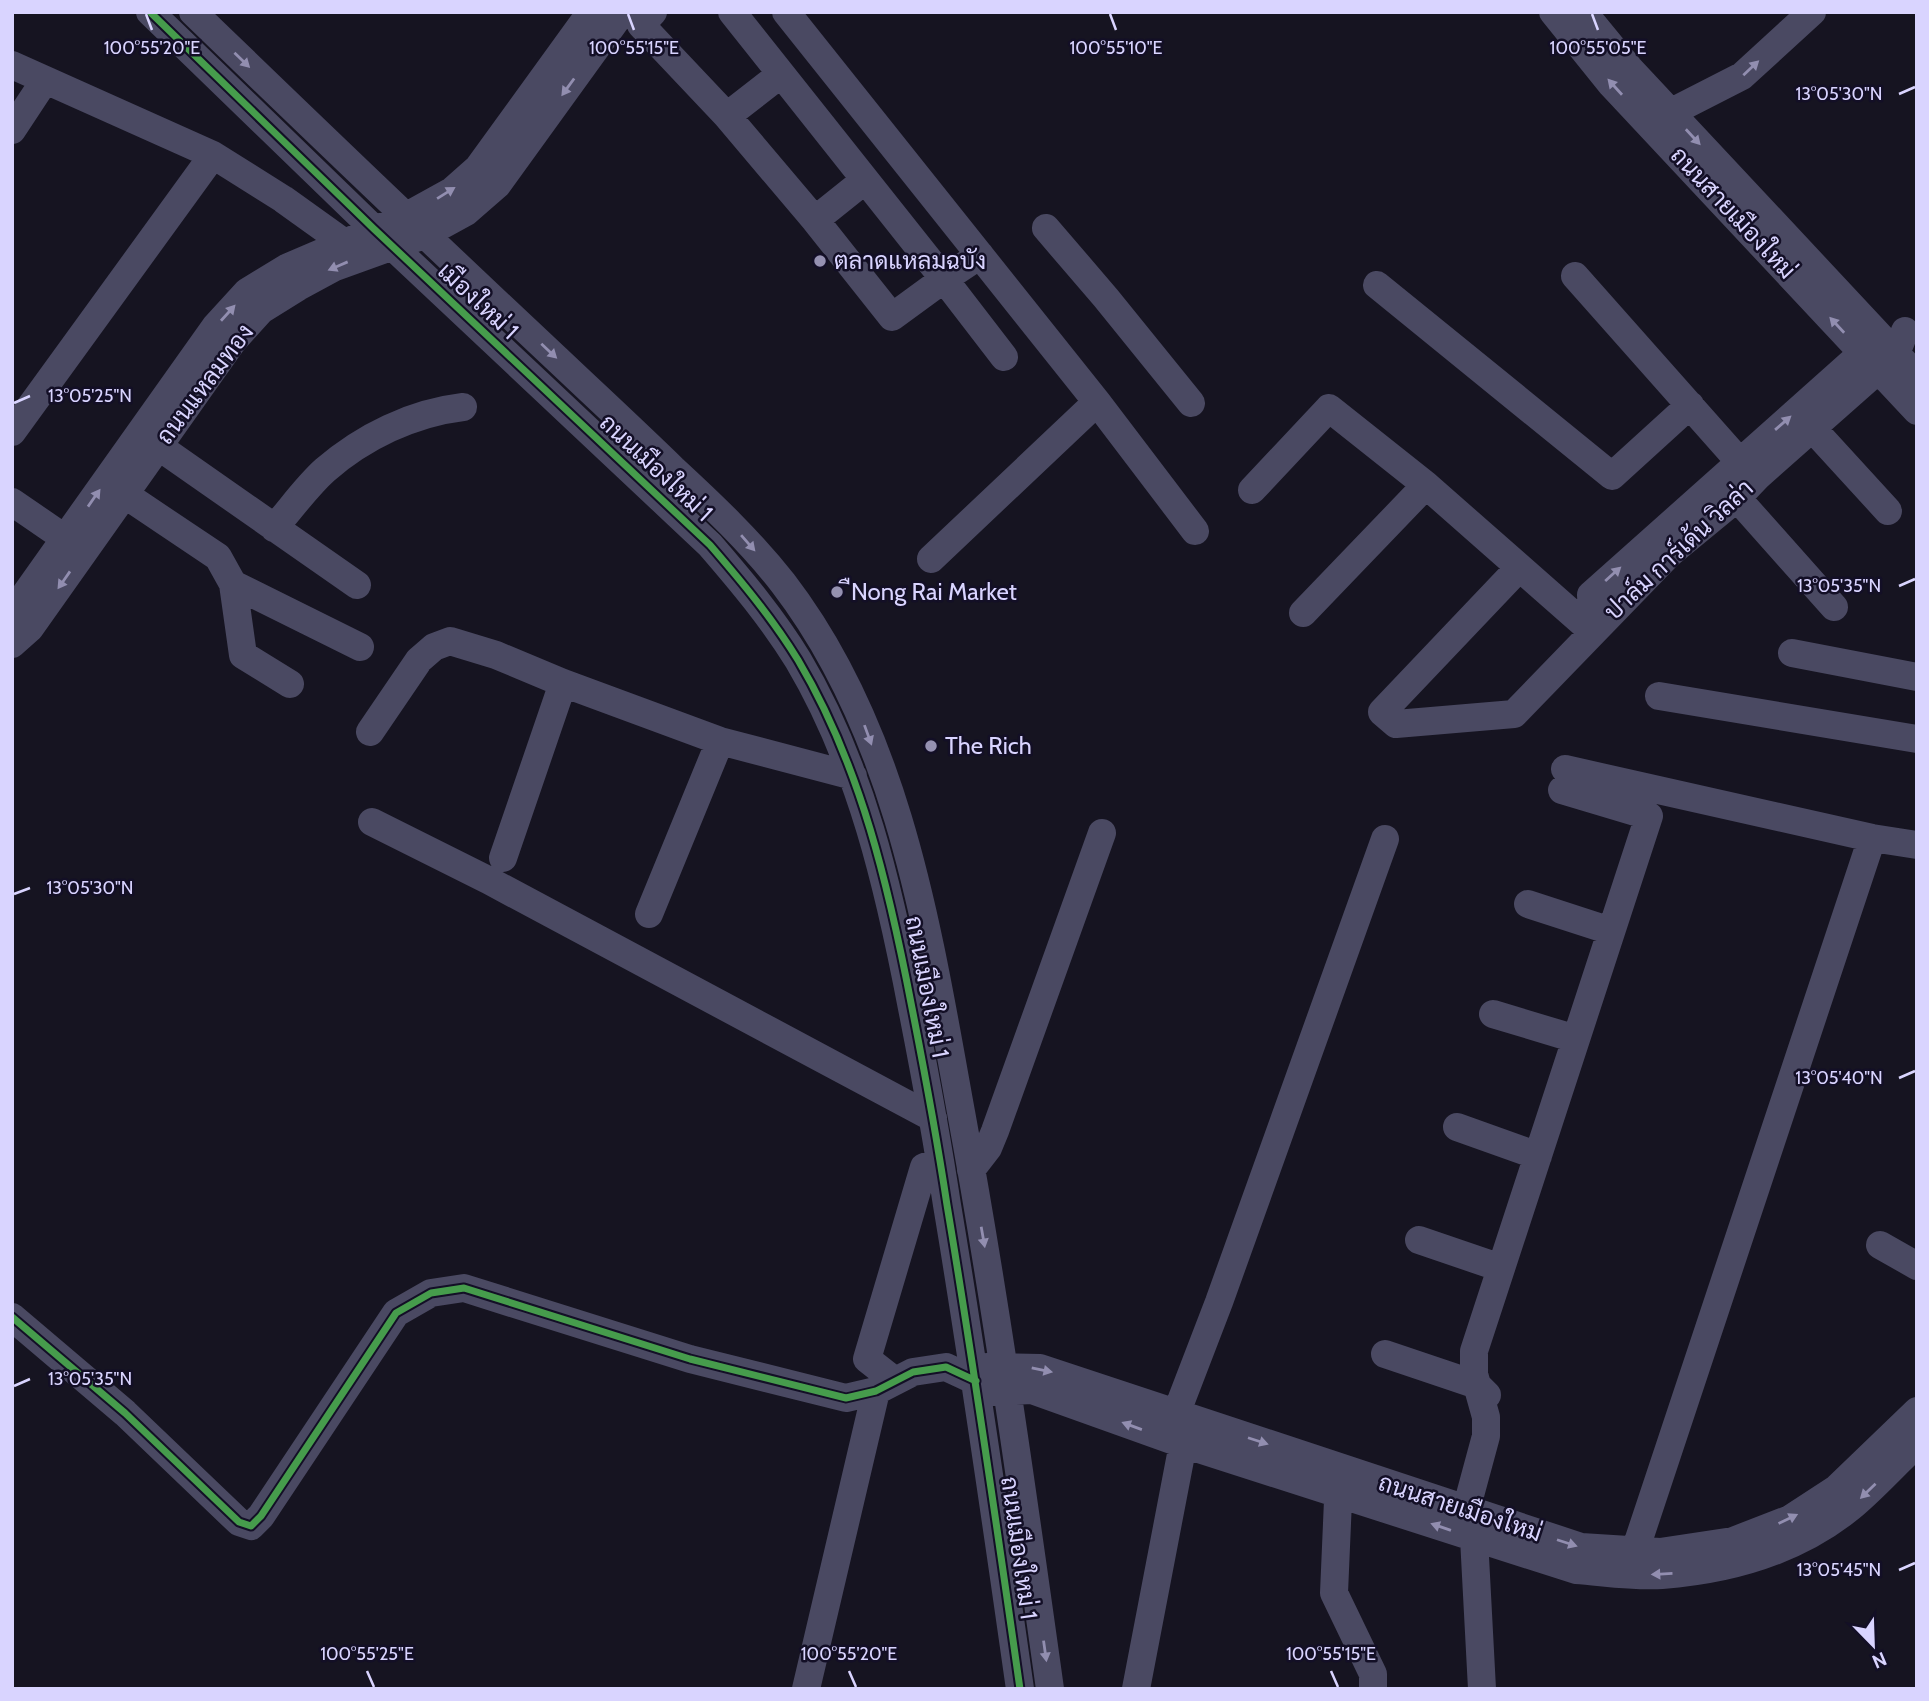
<svg xmlns="http://www.w3.org/2000/svg" width="1929" height="1701" font-family="Cabin,Sarabun,sans-serif">
<style>
.lines{fill:none;stroke-linecap:round;stroke-linejoin:round}
.minor{stroke:#4a4962;stroke-width:28}
.cycleway-casing{stroke:#130f26;stroke-width:11}
.cycleway{stroke:#469c4c;stroke-width:7}
.oneway{fill:#928eb0}
.ticks{fill:none;stroke:#d9d4ff;stroke-width:2.5}
.poi-dot{fill:#9591b1;stroke:#130f26;stroke-width:2.5}
.labels{text-anchor:middle;stroke-width:5;stroke-linejoin:round;paint-order:stroke}
.street-label{font-size:24px;fill:#d9d4ff;stroke:#130f26}
.poi-label{font-size:24px;fill:#d9d4ff;stroke:#130f26;text-anchor:start}
.ticks-label{font-size:18px;text-anchor:middle;fill:#d9d4ff;stroke:#130f26;stroke-width:5;stroke-linejoin:round;paint-order:stroke}
</style>
<rect width="100%" height="100%" fill="#161421"/>
<g class="lines">
<path class="minor" d="M 150,12 L 374,229 L 710,545 C 742,582 772,618 798,660 C 861,766 889,888 912,1008 C 925,1074 937,1139 947,1205 C 974,1366 997,1527 1020,1689
M 193,12 C 314,129 435,245 558,360 C 596,396 635,432 673,469 C 712,505 750,541 783,583 C 899,734 928,930 961,1112 C 996,1303 1023,1496 1050,1689
M 653,12 L 641,25 L 727,116 L 815,220 L 892,317 L 944,279 L 1004,357
M 732,12 L 944,279 L 980,255
M 786,12 L 1097,402 L 1195,531
M 1553,12 L 1611,84 L 1917,411
M 1583,12 L 1629,68 L 1917,376
M 12,65 L 213,155 L 283,199 L 343,242
M 727,116 L 781,74
M 1654,121 L 1742,76 L 1812,12
M 12,130 L 45,80
M 815,220 L 865,180
M 1046,228 L 1106,298 L 1191,403
M 1575,276 L 1739,461 L 1753,473
M 1377,285 L 1612,476 L 1690,405
M 1813,429 L 1888,511
M 12,432 L 213,155
M 158,446 L 357,585
M 1252,490 L 1329,408 L 1426,485 L 1593,632
M 124,494 L 218,557 L 233,584 L 360,647
M 1737,498 L 1834,607
M 12,502 L 79,548
M 274,528 C 291,509 306,487 325,470 C 363,437 412,413 463,407
M 931,559 L 1097,402
M 1518,569 L 1382,712 L 1396,724 L 1514,714 L 1669,554 L 1737,498 L 1757,477 L 1896,354 L 1905,331
M 233,584 L 243,655 L 290,684
M 12,613 L 215,327 L 247,292 L 288,267 L 405,217 L 452,191 L 478,168 L 591,12
M 1303,613 L 1426,485
M 1593,632 L 1591,595 L 1877,340
M 12,644 L 30,628 L 233,341 L 261,310 L 298,287 L 335,267 L 424,235 L 466,212 L 497,185 L 622,12
M 1792,653 L 1917,677
M 1659,696 L 1917,739
M 370,732 L 419,660 L 434,647 L 450,641 L 496,655 L 563,683 L 720,741 L 853,776
M 1565,769 L 1872,838 L 1917,845
M 372,822 L 488,880 L 933,1118
M 503,858 L 563,683
M 1528,904 L 1611,931
M 649,914 L 720,741
M 1493,1014 L 1576,1039
M 1457,1127 L 1538,1156
M 971,1170 L 988,1148 L 995,1131 L 1102,833
M 1419,1240 L 1501,1268
M 1880,1245 L 1917,1266
M 12,1317 L 125,1413 L 239,1522 L 251,1526 L 261,1516 L 396,1313 L 431,1293 L 464,1288 L 690,1359 L 846,1398 L 876,1391 L 913,1372 L 946,1367 L 976,1381
M 1385,1354 L 1477,1385 L 1487,1395
M 987,1367 L 1040,1368 L 1581,1547 L 1660,1552 L 1733,1541 L 1790,1519 L 1836,1489 L 1917,1411
M 895,1381 L 867,1359 L 924,1167 L 940,1161
M 989,1392 L 1032,1390 L 1183,1444 L 1576,1570 C 1604,1572 1634,1577 1662,1575 C 1730,1570 1798,1550 1851,1507 C 1874,1488 1895,1464 1917,1444
M 1176,1414 L 1219,1302 L 1385,839
M 1339,1477 L 1334,1593 L 1373,1674 L 1373,1689
M 1466,1510 L 1486,1436 L 1486,1417 L 1474,1374 L 1474,1351 L 1649,816 L 1562,790
M 1474,1538 L 1482,1689
M 1630,1566 L 1872,838
M 806,1689 L 876,1391
M 1136,1689 L 1183,1444"/>
<g class="cycleway-casing">
<path id="cycleway" d="M 150,12 L 374,229 L 710,545 C 742,582 772,618 798,660 C 861,766 889,888 912,1008 C 925,1074 937,1139 947,1205 C 974,1366 997,1527 1020,1689
M 12,1317 L 125,1413 L 239,1522 L 251,1526 L 261,1516 L 396,1313 L 431,1293 L 464,1288 L 690,1359 L 846,1398 L 876,1391 L 913,1372 L 946,1367 L 976,1381"/>
</g>
<use href="#cycleway" class="cycleway"/>
</g>
<defs><path id="oneway-solid" d="M-6-.8H1V-3.2L6.5 0L1 3.2V.8H-6Z" transform="scale(1.75)"/></defs>
<g class="oneway">
<use href="#oneway-solid" transform="translate(242 60) rotate(44)"/>
<use href="#oneway-solid" transform="translate(1751 68) rotate(-43)"/>
<use href="#oneway-solid" transform="translate(568 87) rotate(126)"/>
<use href="#oneway-solid" transform="translate(1615 87) rotate(-132)"/>
<use href="#oneway-solid" transform="translate(1693 137) rotate(47)"/>
<use href="#oneway-solid" transform="translate(446 193) rotate(-32)"/>
<use href="#oneway-solid" transform="translate(338 266) rotate(157)"/>
<use href="#oneway-solid" transform="translate(228 313) rotate(-48)"/>
<use href="#oneway-solid" transform="translate(1837 325) rotate(-133)"/>
<use href="#oneway-solid" transform="translate(549 351) rotate(43)"/>
<use href="#oneway-solid" transform="translate(1783 423) rotate(-41)"/>
<use href="#oneway-solid" transform="translate(94 498) rotate(-55)"/>
<use href="#oneway-solid" transform="translate(748 543) rotate(49)"/>
<use href="#oneway-solid" transform="translate(1613 574) rotate(-42)"/>
<use href="#oneway-solid" transform="translate(64 580) rotate(125)"/>
<use href="#oneway-solid" transform="translate(868 735) rotate(70)"/>
<use href="#oneway-solid" transform="translate(983 1237) rotate(80)"/>
<use href="#oneway-solid" transform="translate(1042 1370) rotate(12)"/>
<use href="#oneway-solid" transform="translate(1132 1426) rotate(-160)"/>
<use href="#oneway-solid" transform="translate(1258 1441) rotate(18)"/>
<use href="#oneway-solid" transform="translate(1868 1491) rotate(136)"/>
<use href="#oneway-solid" transform="translate(1788 1519) rotate(-26)"/>
<use href="#oneway-solid" transform="translate(1441 1527) rotate(-161)"/>
<use href="#oneway-solid" transform="translate(1567 1543) rotate(18)"/>
<use href="#oneway-solid" transform="translate(1662 1574) rotate(177)"/>
<use href="#oneway-solid" transform="translate(1045 1651) rotate(82)"/>
</g>
<path class="ticks" d="M 146,14 L 152,30M 628,14 L 634,30M 1110,14 L 1116,30M 1592,14 L 1598,30M 1899,94 L 1915,87M 14,403 L 30,396M 1899,586 L 1915,579M 14,894 L 30,888M 1899,1078 L 1915,1071M 14,1386 L 30,1379M 1899,1570 L 1915,1563M 367,1671 L 374,1687M 849,1671 L 856,1687M 1331,1671 L 1338,1687"/>
<g class="poi-dot">
<circle cx="820" cy="261" r="7"/>
<circle cx="837" cy="592" r="7"/>
<circle cx="931" cy="746" r="7"/>
</g>
<g class="labels">
<g class="street-label">
<text transform="translate(1733 213) rotate(47)" y="8">ถนนสายเมืองใหม่</text>
<text transform="translate(478 301) rotate(43)" y="8">เมืองใหม่ 1</text>
<text transform="translate(205 384) rotate(-53)" y="8">ถนนแหลมทอง</text>
<text transform="translate(656 468) rotate(43)" y="8">ถนนเมืองใหม่ 1</text>
<text transform="translate(1679 550) rotate(-43)" y="8">ปาล์ม การ์เด้น วิลล่า</text>
<text transform="translate(927 987) rotate(79)" y="8">ถนนเมืองใหม่ 1</text>
<text transform="translate(1460 1508) rotate(18)" y="8">ถนนสายเมืองใหม่</text>
<text transform="translate(1019 1548) rotate(82)" y="8">ถนนเมืองใหม่ 1</text>
</g>
<g class="poi-label">
<text x="834" y="269">ตลาดแหลมฉบัง</text>
<text x="851" y="600">ืNong Rai Market</text>
<text x="945" y="754">The Rich</text>
</g>
</g>
<g class="ticks-label">
<text x="152" y="54">100°55'20"E</text>
<text x="634" y="54">100°55'15"E</text>
<text x="1116" y="54">100°55'10"E</text>
<text x="1598" y="54">100°55'05"E</text>
<text x="1839" y="100">13°05'30"N</text>
<text x="90" y="402">13°05'25"N</text>
<text x="1839" y="592">13°05'35"N</text>
<text x="90" y="894">13°05'30"N</text>
<text x="1839" y="1084">13°05'40"N</text>
<text x="90" y="1385">13°05'35"N</text>
<text x="1839" y="1576">13°05'45"N</text>
<text x="367" y="1660">100°55'25"E</text>
<text x="849" y="1660">100°55'20"E</text>
<text x="1331" y="1660">100°55'15"E</text>
</g>
<rect width="1929" height="1701" fill="none" stroke="#d9d4ff" stroke-width="28"/>
<g transform="translate(1873 1645) rotate(157)" stroke="#130f26" stroke-width="5" paint-order="stroke">
<path d="M0-5L12 26L0 18L-12 26Z" fill="#d9d4ff"/>
<text y="-10" font-size="19" font-weight="bold" text-anchor="middle" fill="#d9d4ff">N</text>
</g>
</svg>
